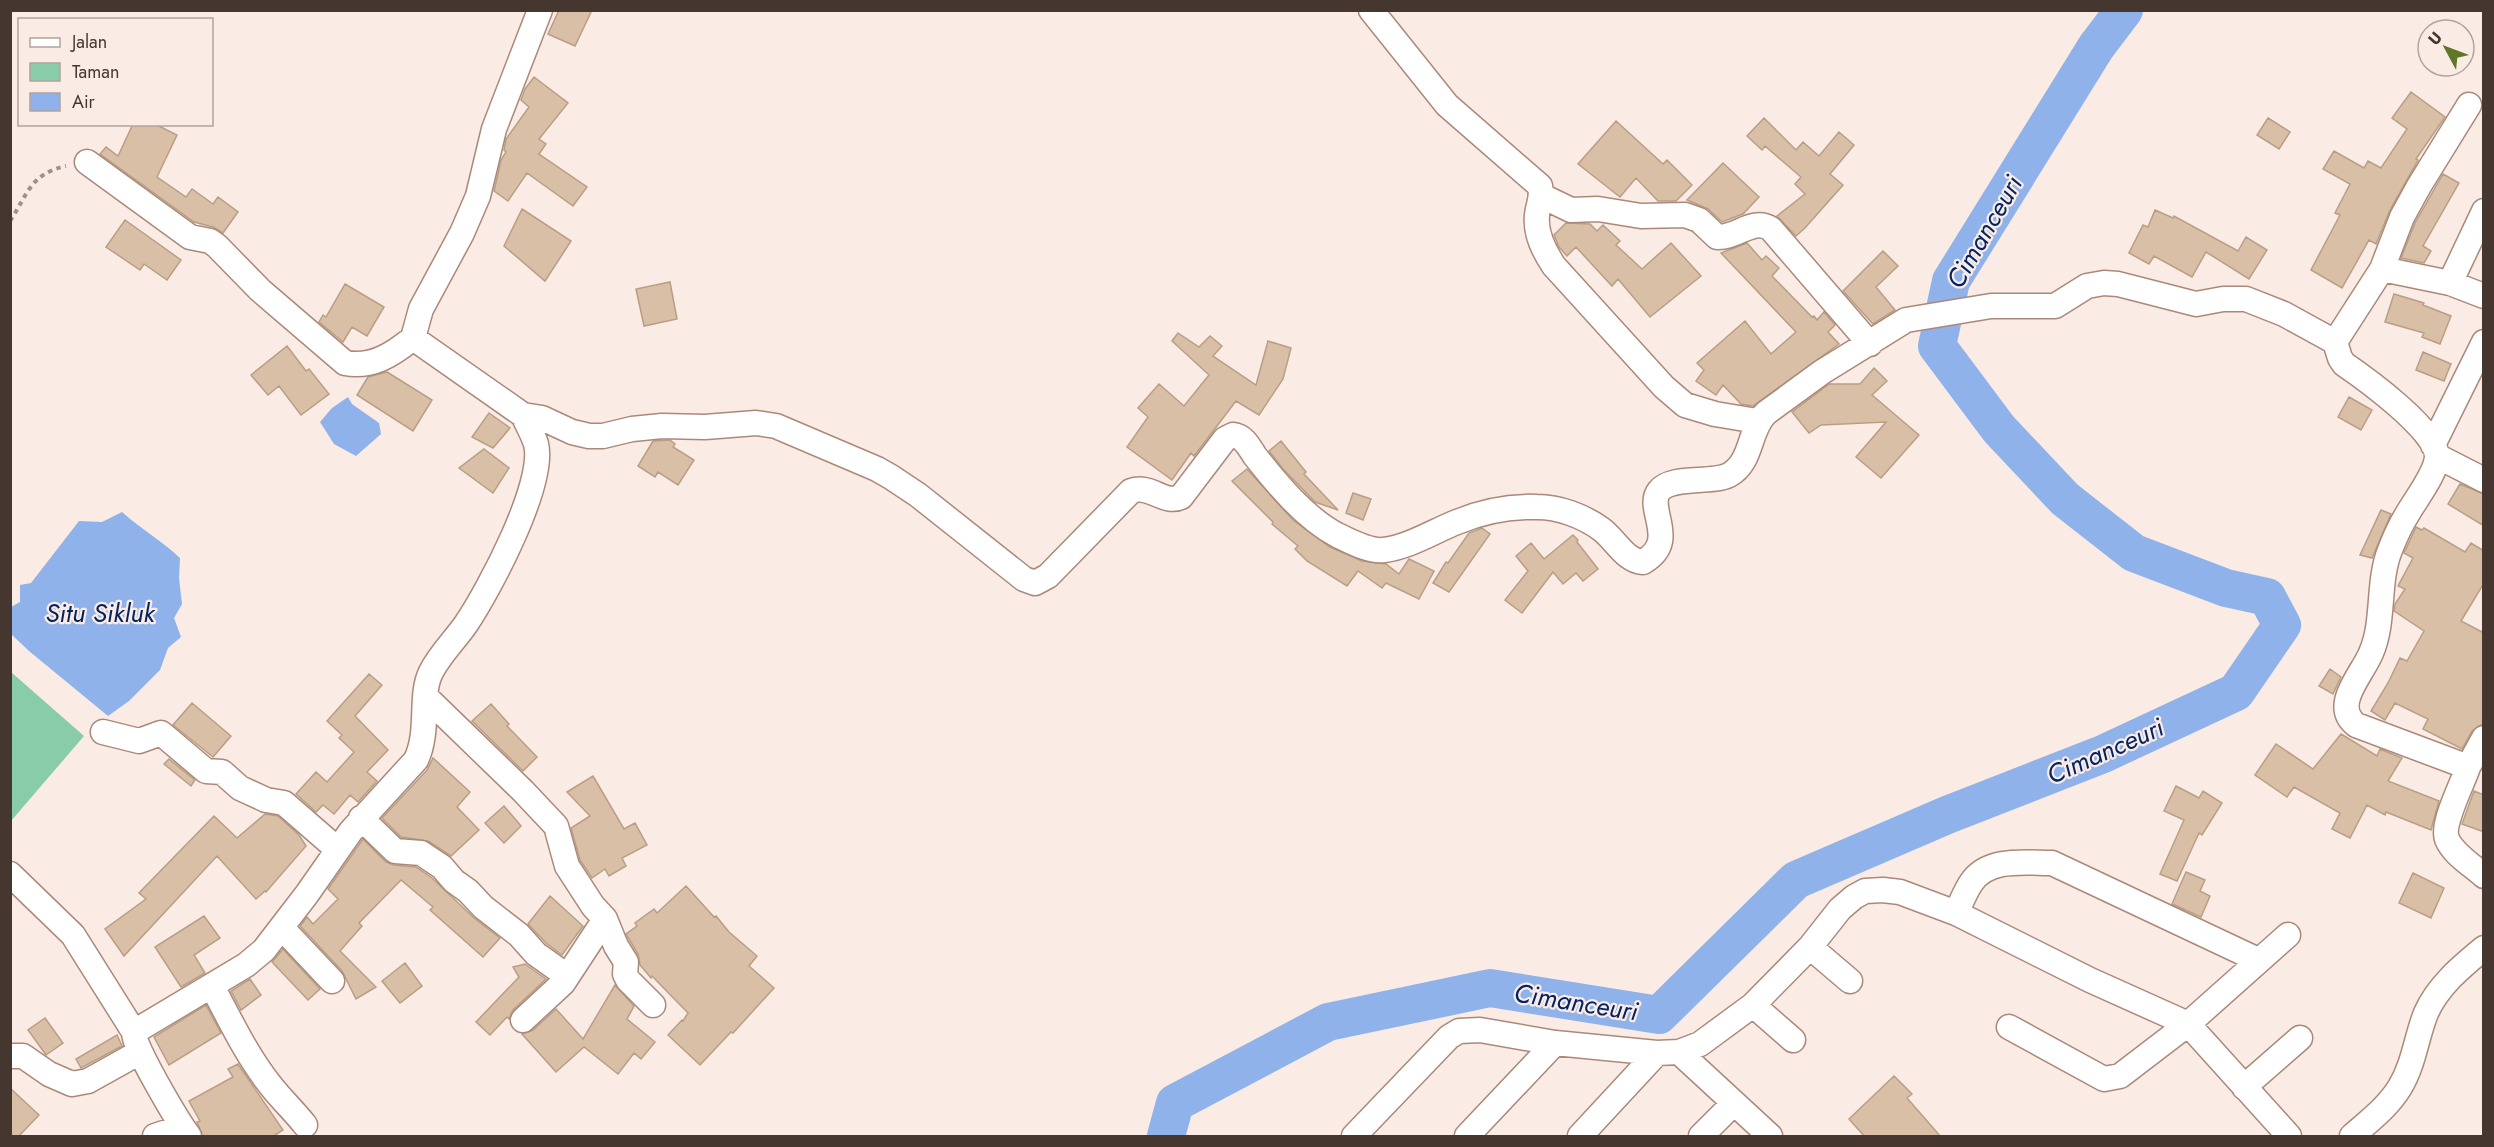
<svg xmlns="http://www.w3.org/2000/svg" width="2494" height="1147" font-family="Jost,sans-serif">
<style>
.green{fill:#89cca9}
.water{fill:#8fb2ea}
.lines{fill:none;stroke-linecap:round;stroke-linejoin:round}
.river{stroke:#8fb2ea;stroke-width:38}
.building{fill:#d9bfa5;stroke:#b89e85;stroke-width:1.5}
.minor-casing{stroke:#ab897a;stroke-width:27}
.path{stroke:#9f9089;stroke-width:4;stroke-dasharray:4.5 4.5;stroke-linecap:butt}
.minor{stroke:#fff;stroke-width:24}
.labels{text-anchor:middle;stroke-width:4.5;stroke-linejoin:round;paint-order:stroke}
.water-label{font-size:26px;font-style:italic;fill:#002464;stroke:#faebe4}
</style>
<rect width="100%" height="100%" fill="#faebe4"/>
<path class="green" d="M 11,672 L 84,736 L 11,821 Z"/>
<path class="water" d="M 348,397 L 352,404 L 379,423 L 381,434 L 356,456 L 334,444 L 320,422 L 332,408 Z
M 122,512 C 141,529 162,541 180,558 L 179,578 L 182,604 L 174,618 L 181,637 L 168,648 L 160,670 L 129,701 L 108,716 L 29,651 L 11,634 L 11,607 L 20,602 L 20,585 L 31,583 L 79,521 L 102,522 Z"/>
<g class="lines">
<path class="river" d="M 1166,1136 L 1175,1103 L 1328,1022 L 1490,988 L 1659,1015 L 1796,880 L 1947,815 L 2103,754 L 2236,692 L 2282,625 L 2267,597 L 2226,588 L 2134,553 L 2065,499 L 1999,429 L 1937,346 L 1951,281 L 2096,47 L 2124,10"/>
</g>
<path class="building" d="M 559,10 L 592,10 L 575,46 L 548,34 Z
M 534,77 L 568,103 L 539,139 L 546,144 L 539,154 L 587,187 L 573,206 L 527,173 L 508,201 L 494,191 L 501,160 L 506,152 L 504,150 L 506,139 L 529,107 L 521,100 L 525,89 Z
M 2411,92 L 2445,117 L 2416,159 L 2418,160 L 2390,210 L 2376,244 L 2369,240 L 2342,288 L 2311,270 L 2340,215 L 2335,213 L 2350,184 L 2323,169 L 2334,151 L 2364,168 L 2368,161 L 2381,168 L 2407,129 L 2392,118 Z
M 1764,118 L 1796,150 L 1803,142 L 1819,156 L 1839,132 L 1854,145 L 1830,174 L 1843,185 L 1805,228 L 1796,236 L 1777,216 L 1805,194 L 1795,184 L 1801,177 L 1765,146 L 1762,150 L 1747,136 Z
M 2268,118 L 2290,132 L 2279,149 L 2257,135 Z
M 1616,121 L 1663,164 L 1667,160 L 1692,185 L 1676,201 L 1658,201 L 1636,178 L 1620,197 L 1578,164 Z
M 133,124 L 155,124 L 177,135 L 157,177 L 186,197 L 192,189 L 213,204 L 218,197 L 238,212 L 223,233 L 213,227 L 194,222 L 100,154 L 106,147 L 118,156 Z
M 1723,163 L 1759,197 L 1743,214 L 1722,222 L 1708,209 L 1687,200 Z
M 2443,174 L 2459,183 L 2423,246 L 2431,251 L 2424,263 L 2401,258 L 2415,223 Z
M 522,209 L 571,241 L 545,281 L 504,246 Z
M 2155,210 L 2173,218 L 2174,216 L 2238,251 L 2246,237 L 2267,250 L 2249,279 L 2206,252 L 2192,277 L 2154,256 L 2149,264 L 2129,253 L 2143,225 L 2148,227 Z
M 125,220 L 181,260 L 167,280 L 144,264 L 140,270 L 106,247 Z
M 1566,223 L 1590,224 L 1597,231 L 1603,225 L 1620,241 L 1616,245 L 1642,269 L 1671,243 L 1701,276 L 1650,317 L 1618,279 L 1612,286 L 1576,247 L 1567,256 L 1559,247 L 1554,235 Z
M 1747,243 L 1762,260 L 1766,256 L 1779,268 L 1772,276 L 1812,317 L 1814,316 L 1817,320 L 1824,312 L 1835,325 L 1828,332 L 1839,344 L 1753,406 L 1741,404 L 1723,385 L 1716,395 L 1696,381 L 1704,370 L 1697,363 L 1745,321 L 1771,354 L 1796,332 L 1721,253 Z
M 1883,251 L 1898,266 L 1876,287 L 1895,310 L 1873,324 L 1843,291 Z
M 670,282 L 677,319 L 644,326 L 636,289 Z
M 345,284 L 384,307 L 367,336 L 352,327 L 343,342 L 319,322 L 323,315 L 326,317 Z
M 2394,294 L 2424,303 L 2423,305 L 2451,316 L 2440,344 L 2422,337 L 2424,333 L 2385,322 Z
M 1178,333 L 1199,347 L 1210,336 L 1222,346 L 1213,356 L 1256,385 L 1268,341 L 1291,348 L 1283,379 L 1259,415 L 1236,401 L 1194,456 L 1191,453 L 1172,480 L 1127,447 L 1148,417 L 1138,408 L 1159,384 L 1184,406 L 1209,375 L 1172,341 Z
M 287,346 L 306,371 L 309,369 L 329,394 L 301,415 L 279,386 L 268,395 L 251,375 Z
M 2423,352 L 2451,364 L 2444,381 L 2416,370 Z
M 1874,368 L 1887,381 L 1872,395 L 1919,435 L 1881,478 L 1856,457 L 1886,422 L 1821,425 L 1809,433 L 1792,412 L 1829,384 L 1860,384 Z
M 387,372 L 432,400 L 413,431 L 357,395 L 368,377 Z
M 2349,397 L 2372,410 L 2361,430 L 2338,417 Z
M 489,413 L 510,428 L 493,448 L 472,437 Z
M 670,440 L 675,444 L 673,447 L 694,460 L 678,485 L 658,472 L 655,477 L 638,466 L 653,441 Z
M 1281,441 L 1306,472 L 1304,474 L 1338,510 L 1315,502 L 1283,469 L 1269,451 Z
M 484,449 L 509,468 L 493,493 L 459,468 Z
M 1247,469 L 1293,520 L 1330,547 L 1362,561 L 1386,564 L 1399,574 L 1409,559 L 1434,571 L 1419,599 L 1386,583 L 1382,588 L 1358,571 L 1347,586 L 1307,561 L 1295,549 L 1298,546 L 1272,524 L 1273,522 L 1232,481 Z
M 2460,484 L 2484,494 L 2484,526 L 2448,504 Z
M 1353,493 L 1371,499 L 1363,520 L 1346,513 Z
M 2381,510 L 2391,514 L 2372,558 L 2360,555 Z
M 2416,527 L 2422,530 L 2424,528 L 2465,552 L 2471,543 L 2484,551 L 2484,583 L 2461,621 L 2484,633 L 2484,723 L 2472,731 L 2462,749 L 2423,729 L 2428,719 L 2395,703 L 2385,720 L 2371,711 L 2388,683 L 2400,658 L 2407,661 L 2424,631 L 2394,611 L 2395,604 L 2405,589 L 2398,586 L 2413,558 L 2404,553 Z
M 1482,528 L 1490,534 L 1449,592 L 1433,583 L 1446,562 L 1448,563 L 1469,533 Z
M 1573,535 L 1578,540 L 1577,542 L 1598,569 L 1583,581 L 1576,573 L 1563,584 L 1553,572 L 1522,613 L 1505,600 L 1528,571 L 1516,556 L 1531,543 L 1544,559 Z
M 2330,669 L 2341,677 L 2333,694 L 2319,686 Z
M 369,674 L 382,685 L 355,716 L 388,750 L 367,772 L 377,781 L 358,802 L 350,795 L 334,814 L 323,805 L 316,812 L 296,794 L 316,772 L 327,782 L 354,752 L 339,738 L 342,735 L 327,721 Z
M 192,703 L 231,736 L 213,757 L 173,725 Z
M 491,704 L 509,724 L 507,726 L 537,757 L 523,771 L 472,721 Z
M 2341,734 L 2377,756 L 2380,749 L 2402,758 L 2388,781 L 2439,801 L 2431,830 L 2386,812 L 2385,815 L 2367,805 L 2350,838 L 2332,829 L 2340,813 L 2294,787 L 2287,797 L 2255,775 L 2276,744 L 2313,769 Z
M 433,758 L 470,792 L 457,807 L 479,830 L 451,856 L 428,841 L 401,837 L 382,818 L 427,770 Z
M 169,759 L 195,780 L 191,786 L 164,764 Z
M 593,776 L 624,829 L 635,823 L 647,845 L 622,858 L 626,866 L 609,876 L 605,869 L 592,878 L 580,860 L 571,828 L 590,816 L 567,792 Z
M 2176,786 L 2199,798 L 2203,791 L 2222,803 L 2202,835 L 2199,833 L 2177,881 L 2160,874 L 2184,820 L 2164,811 Z
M 2474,791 L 2484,795 L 2484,832 L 2462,824 Z
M 504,806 L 521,826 L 504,843 L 485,823 Z
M 265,814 L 278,816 L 299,835 L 306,846 L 266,892 L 265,891 L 256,899 L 217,856 L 124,956 L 105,929 L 146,899 L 139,893 L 214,816 L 237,838 Z
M 363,839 L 386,862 L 394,865 L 416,867 L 432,878 L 474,918 L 500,938 L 483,957 L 430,910 L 433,907 L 401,880 L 359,923 L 362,926 L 340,951 L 376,987 L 356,999 L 342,971 L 300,926 L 307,917 L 313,924 L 338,899 L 328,889 Z
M 2186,872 L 2205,880 L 2200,891 L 2210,896 L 2201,917 L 2172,904 Z
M 2413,873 L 2444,888 L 2431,918 L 2399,903 Z
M 686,886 L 714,917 L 716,916 L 729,932 L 757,956 L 749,966 L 774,988 L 733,1033 L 731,1032 L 700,1065 L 668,1035 L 682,1020 L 683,1021 L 688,1013 L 652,976 L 651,978 L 640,965 L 638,954 L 626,934 L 637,926 L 635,923 L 654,909 L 657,913 Z
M 550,896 L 583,926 L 562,955 L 546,943 L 528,924 Z
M 204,916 L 220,938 L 194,955 L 205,973 L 181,987 L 155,947 Z
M 283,949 L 320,989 L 308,1000 L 272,962 Z
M 405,963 L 422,986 L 400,1003 L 382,981 Z
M 525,964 L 546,979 L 513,1010 L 509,1019 L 507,1017 L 490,1035 L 476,1022 L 519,977 L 513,967 Z
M 250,979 L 261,995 L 241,1010 L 231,991 Z
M 615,985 L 634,1006 L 627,1019 L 655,1042 L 641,1059 L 634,1053 L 618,1074 L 584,1047 L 556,1072 L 522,1034 L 533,1030 L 556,1009 L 583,1039 Z
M 206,1005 L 221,1033 L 169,1065 L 154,1037 Z
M 45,1018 L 63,1043 L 46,1055 L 28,1030 Z
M 117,1035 L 122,1046 L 81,1068 L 76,1059 Z
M 238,1064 L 283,1130 L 272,1137 L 203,1137 L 197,1122 L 200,1121 L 189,1101 L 233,1077 L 228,1069 Z
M 1894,1076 L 1912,1094 L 1907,1098 L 1941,1137 L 1865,1137 L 1849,1119 Z
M 10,1088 L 39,1115 L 18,1137 L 10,1137 Z"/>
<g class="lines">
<g class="minor-casing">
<path id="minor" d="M 540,10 L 494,129 L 478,196 L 462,233 L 421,309 L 413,338 L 523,415 L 542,418 L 572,432 L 589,436 L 603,436 L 632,429 L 662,426 L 705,427 L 756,423 L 776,426 L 877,469 L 891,477 L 918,495 L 1024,579 L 1035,583 L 1048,576 L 1131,491 C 1151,484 1164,505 1181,497 L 1225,439 L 1233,435 C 1244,436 1249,447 1255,456 C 1277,484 1305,518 1337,535 C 1350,541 1369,552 1384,550 C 1409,547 1434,531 1457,522 C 1481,512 1510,506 1537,507 C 1559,507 1583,516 1601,529 C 1615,539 1625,561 1643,562 C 1680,541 1645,509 1659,491 C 1671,475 1711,484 1729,475 C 1753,462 1748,430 1766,413 L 1822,372 L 1906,320 L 1991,306 L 2055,306 L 2087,286 L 2104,283 L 2118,284 L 2196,304 L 2223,299 L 2246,299 L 2284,314 L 2335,342 L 2340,358 L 2344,364 C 2366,379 2436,430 2437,456 C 2437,472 2416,499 2408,513 C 2401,524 2395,537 2390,550 C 2377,582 2385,621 2371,653 C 2362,675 2331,705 2356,725 L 2468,767 C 2463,783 2441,824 2447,839 C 2453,854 2472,865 2484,876
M 1371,10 L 1447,105 L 1540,186 C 1543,198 1538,204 1537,215 C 1535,234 1544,251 1554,266 L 1664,387 L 1685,405 L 1715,414 L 1757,421
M 87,162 L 190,237 L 210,241 L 217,246 L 260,290 L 345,363 C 372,368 392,355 413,338
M 1542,196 L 1571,210 L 1598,209 L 1641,216 L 1685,215 L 1699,220 L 1717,237 C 1737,238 1753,217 1771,229 L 1870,344
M 2382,269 L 2402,217 L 2419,186 L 2469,105
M 2450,283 L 2484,211
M 2335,342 L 2382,269 L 2450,283 L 2484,296
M 2433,445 L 2484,342
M 2437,456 L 2484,480
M 426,697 L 523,791 L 556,826 L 567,866 L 593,906 L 605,919 L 616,946 L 626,962 L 625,974 L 628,980 L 653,1005
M 103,732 L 139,741 L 161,733 L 206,771 L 222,772 L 240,788 L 266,800 L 284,803 L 337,849
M 2468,767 L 2484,738
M 361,818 L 395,851 L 421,853 L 442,867 L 454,881 L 468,891 L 483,907 L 519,935 L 536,954 L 567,976
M 10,874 L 73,935 L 134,1032
M 1956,913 C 1961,903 1965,892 1971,883 C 1988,857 2025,863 2052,863 L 2258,960
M 282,928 L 332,981
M 1810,947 L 1850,981
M 212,986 C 230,1020 247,1056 271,1086 C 282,1100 294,1111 305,1125
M 1753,1005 L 1793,1040
M 523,1020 L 563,983 L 605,919
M 2009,1027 L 2104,1079 L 2120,1076 L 2188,1024 L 2288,935
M 1679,1052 L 1770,1136
M 10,1056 L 23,1056 L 49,1074 L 72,1084 L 88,1081 L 140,1052
M 2244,1087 L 2300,1038
M 155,1136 L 182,1127
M 189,1136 C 179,1123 131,1043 134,1032 L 246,965 L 264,950 L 307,894 L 351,831 L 416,760 C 430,730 419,696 431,672 C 440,654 455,640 466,624 C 489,590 546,483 536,444 C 533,434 527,424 523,415
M 1354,1136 L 1449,1037 L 1459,1031 L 1480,1030 L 1555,1043 L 1657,1053 L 1679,1052 L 1700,1044 L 1753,1005 L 1810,947 L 1840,909 L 1854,897 L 1865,891 L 1883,890 L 1900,892 L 1956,913 L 2090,980 L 2188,1024 L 2289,1136
M 1467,1136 L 1555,1043
M 1580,1136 L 1657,1053
M 1701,1136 L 1733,1104
M 2352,1136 C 2369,1121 2388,1107 2400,1087 C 2414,1064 2416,1038 2426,1013 C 2438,986 2461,967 2484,948"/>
</g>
<path class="path" d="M 10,221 C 28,194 30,174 66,166"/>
<use href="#minor" class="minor"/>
</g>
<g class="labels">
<g class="water-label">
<text transform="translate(1984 232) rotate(-60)" y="9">Cimanceuri</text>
<text x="100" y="622">Situ Sikluk</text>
<text transform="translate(2105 751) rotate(-24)" y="9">Cimanceuri</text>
<text transform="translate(1576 1002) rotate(9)" y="9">Cimanceuri</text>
</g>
</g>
<rect width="2494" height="1147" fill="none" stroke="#453630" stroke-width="24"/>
<rect x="18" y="18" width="195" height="108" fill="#faebe4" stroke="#b2a39c" stroke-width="1.5"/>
<rect x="30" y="38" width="30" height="9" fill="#ffffff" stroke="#b2a39c" stroke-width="1.5"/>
<text x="72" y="48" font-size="18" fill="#453630">Jalan</text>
<rect x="30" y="63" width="30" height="18" fill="#89cca9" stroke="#b2a39c" stroke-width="1.5"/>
<text x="72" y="78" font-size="18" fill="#453630">Taman</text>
<rect x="30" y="93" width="30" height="18" fill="#8fb2ea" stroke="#b2a39c" stroke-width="1.5"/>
<text x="72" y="108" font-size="18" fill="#453630">Air</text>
<g transform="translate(2446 48) rotate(311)"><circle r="28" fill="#faebe4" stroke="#b2a39c" stroke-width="1.5"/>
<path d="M0-4.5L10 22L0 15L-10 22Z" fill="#607628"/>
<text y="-9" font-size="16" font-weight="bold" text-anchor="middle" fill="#453630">U</text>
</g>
</svg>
